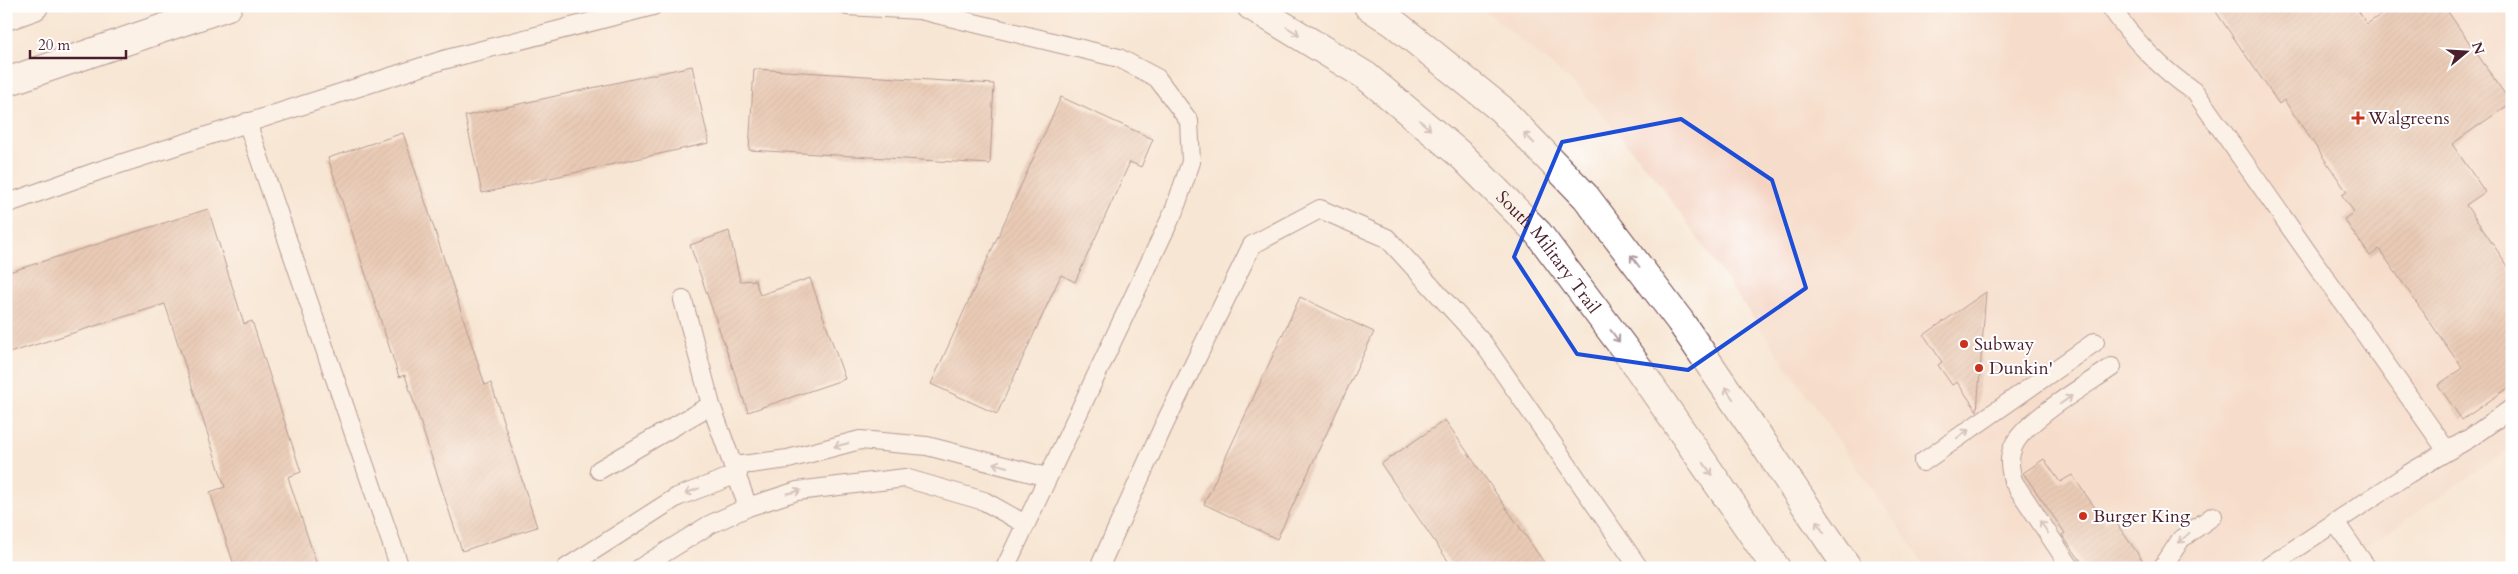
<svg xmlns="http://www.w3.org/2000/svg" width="2518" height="574" font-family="Cardo,serif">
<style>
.built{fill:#f4d3c1}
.building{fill:url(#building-hatch)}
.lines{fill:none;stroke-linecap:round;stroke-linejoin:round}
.lane-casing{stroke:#643d44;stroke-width:20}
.secondary-casing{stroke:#643d44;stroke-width:30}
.lane{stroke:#fff;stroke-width:18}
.secondary{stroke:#fff;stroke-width:28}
.oneway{stroke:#ae9aa0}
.marked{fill:none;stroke:#1d4ed8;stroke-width:4;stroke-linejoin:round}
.poi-dot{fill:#c8321e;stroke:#fff;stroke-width:2}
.labels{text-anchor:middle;stroke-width:4;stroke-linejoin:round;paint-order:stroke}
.poi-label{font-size:18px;fill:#4a1f2b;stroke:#fff;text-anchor:start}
.street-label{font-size:18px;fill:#4a1f2b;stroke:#fff}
</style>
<defs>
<pattern id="building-hatch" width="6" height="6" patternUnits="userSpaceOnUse" patternTransform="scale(1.25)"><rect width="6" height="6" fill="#d7a990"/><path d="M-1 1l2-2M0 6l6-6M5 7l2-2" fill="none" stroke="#b08976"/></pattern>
</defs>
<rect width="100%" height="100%" fill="#fff"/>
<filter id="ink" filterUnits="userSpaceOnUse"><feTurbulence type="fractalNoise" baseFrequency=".02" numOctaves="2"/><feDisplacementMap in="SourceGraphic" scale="10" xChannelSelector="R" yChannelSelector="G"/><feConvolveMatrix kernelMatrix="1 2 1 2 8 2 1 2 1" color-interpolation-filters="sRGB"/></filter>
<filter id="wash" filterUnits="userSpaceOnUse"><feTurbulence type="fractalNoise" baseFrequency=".0096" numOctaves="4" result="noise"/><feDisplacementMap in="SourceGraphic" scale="20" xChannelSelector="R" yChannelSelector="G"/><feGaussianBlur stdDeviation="1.12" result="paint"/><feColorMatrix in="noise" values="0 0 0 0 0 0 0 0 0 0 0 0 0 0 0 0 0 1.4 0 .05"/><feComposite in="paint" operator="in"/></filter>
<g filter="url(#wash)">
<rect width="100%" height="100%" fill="#f7e6d3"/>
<path class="built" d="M 1480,6 L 2512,6 L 2512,447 L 2335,568 L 1927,568 L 1657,180 L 1580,89 Z"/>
<g id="blocks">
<path class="building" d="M 2212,6 L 2355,6 L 2367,24 L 2393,6 L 2444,6 L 2511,103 L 2452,144 L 2485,192 L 2466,205 L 2512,272 L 2512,385 L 2462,420 L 2438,385 L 2462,368 L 2379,249 L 2370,256 L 2344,219 L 2354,212 L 2342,195 L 2347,192 L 2284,100 L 2279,104 Z
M 692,66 L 709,143 L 482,193 L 465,116 Z
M 754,69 L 994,84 L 990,164 L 749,150 Z
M 1061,97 L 1153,139 L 1141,167 L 1130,162 L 1075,282 L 1061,275 L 997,414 L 931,384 Z
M 403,133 L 485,385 L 491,383 L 537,527 L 462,551 L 405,375 L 399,377 L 328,158 Z
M 208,209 L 244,324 L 252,321 L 301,472 L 288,477 L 318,568 L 235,568 L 210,492 L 225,487 L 165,304 L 6,354 L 6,273 Z
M 729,231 L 740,281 L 755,280 L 760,295 L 810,278 L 845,379 L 748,412 L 690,245 Z
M 1986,292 L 1977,411 L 1957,382 L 1952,385 L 1938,365 L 1942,362 L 1924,335 Z
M 1300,297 L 1374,332 L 1277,539 L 1204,504 Z
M 1445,420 L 1548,568 L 1453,568 L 1381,464 Z
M 2044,459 L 2060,482 L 2072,475 L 2105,522 L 2112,517 L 2148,568 L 2086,568 L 2062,535 L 2065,533 L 2023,473 Z"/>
</g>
</g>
<g filter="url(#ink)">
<use href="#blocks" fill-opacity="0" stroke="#643d44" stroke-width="1"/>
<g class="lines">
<g class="lane-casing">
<path id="lane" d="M 847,6 L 920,10 L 1119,58 L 1157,78 L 1189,121 L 1191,162 L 1174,211 L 1005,568
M 2110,6 C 2132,39 2163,71 2195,92 L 2447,451
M 247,122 L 400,568
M 6,204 L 98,171 L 443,60 L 653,6
M 683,300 L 711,405
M 1923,462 L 2095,342
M 734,466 L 788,459 L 860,440 L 927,446 L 1047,477
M 599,470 L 711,405 L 748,507
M 2335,522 L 2367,568
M 566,568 L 677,497 L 738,474
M 640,568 L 709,525 L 748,507 L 797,491 L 905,478 L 984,501 L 1025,524
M 1099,568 L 1164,425 L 1252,245 L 1320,209 L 1387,238 L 1483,343 L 1639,568
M 2071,568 L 2013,481 C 2010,468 2008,459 2013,447 C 2023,421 2088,384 2112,367
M 2162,568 L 2181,539 L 2213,516
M 2266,568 L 2408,474 L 2470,438 L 2512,408"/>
</g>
<g class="secondary-casing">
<g id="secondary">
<path id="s1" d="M 1251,6 L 1366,76 L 1463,157 L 1538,233 L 1630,356 L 1776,568"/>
<path d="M 1368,6 L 1394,23 L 1501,109 L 1586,197 L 1680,321 L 1848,568"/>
<path d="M 6,16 L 34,6"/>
<path d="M 6,82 L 228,6"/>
</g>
</g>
<use href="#lane" class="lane"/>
<use href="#secondary" class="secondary"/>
</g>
<defs><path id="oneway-shaft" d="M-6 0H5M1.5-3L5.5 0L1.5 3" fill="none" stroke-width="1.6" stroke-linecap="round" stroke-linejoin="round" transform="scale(1.25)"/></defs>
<g class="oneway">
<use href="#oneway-shaft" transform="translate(1293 31) rotate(32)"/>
<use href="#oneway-shaft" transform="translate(1425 125) rotate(40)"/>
<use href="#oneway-shaft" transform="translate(1529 138) rotate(-134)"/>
<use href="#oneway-shaft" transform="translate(1635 261) rotate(-127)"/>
<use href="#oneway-shaft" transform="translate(1615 336) rotate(53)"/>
<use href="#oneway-shaft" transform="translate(1729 393) rotate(-124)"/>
<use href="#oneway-shaft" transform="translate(2066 400) rotate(-35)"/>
<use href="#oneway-shaft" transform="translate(1963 434) rotate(-35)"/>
<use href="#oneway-shaft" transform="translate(841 445) rotate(166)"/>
<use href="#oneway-shaft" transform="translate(1000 465) rotate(-165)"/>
<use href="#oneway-shaft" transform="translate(1708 469) rotate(55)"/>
<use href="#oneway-shaft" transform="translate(692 491) rotate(159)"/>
<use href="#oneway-shaft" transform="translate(794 492) rotate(-14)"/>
<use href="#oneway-shaft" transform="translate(1820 527) rotate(-124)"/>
<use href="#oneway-shaft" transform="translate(2044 527) rotate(-123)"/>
<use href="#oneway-shaft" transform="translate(2184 538) rotate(139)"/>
</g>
</g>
<path d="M0 0H2518V574H0ZM 1681,119 L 1772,180 L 1806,288 L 1688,370 L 1577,354 L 1514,257 L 1562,142 Z" fill="#f7e6d3" fill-opacity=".55" fill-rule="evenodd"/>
<path class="marked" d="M 1681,119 L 1772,180 L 1806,288 L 1688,370 L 1577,354 L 1514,257 L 1562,142 Z"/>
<g class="poi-dot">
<path d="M2355.5 110.5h5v5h5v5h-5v5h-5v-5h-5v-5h5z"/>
<circle cx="1964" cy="344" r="5"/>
<circle cx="1979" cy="368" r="5"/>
<circle cx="2083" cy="516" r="5"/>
</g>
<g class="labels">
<g class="poi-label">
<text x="2368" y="124">Walgreens</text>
<text x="1974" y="350">Subway</text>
<text x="1989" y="374">Dunkin'</text>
<text x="2093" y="522">Burger King</text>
</g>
<g class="street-label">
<text dy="6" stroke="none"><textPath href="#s1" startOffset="389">South Military Trail</textPath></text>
</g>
</g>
<rect width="2518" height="574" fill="none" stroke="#fff" stroke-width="25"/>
<g transform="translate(2466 52) rotate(72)" stroke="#ffffff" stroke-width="4" paint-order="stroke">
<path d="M0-4L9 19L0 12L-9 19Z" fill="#4a1f2b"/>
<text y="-8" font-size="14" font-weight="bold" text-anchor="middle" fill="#4a1f2b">N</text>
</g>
<path d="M30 50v8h96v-8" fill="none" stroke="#4a1f2b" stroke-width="2.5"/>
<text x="38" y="50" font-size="15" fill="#4a1f2b" stroke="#ffffff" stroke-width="4" paint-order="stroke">20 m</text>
</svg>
